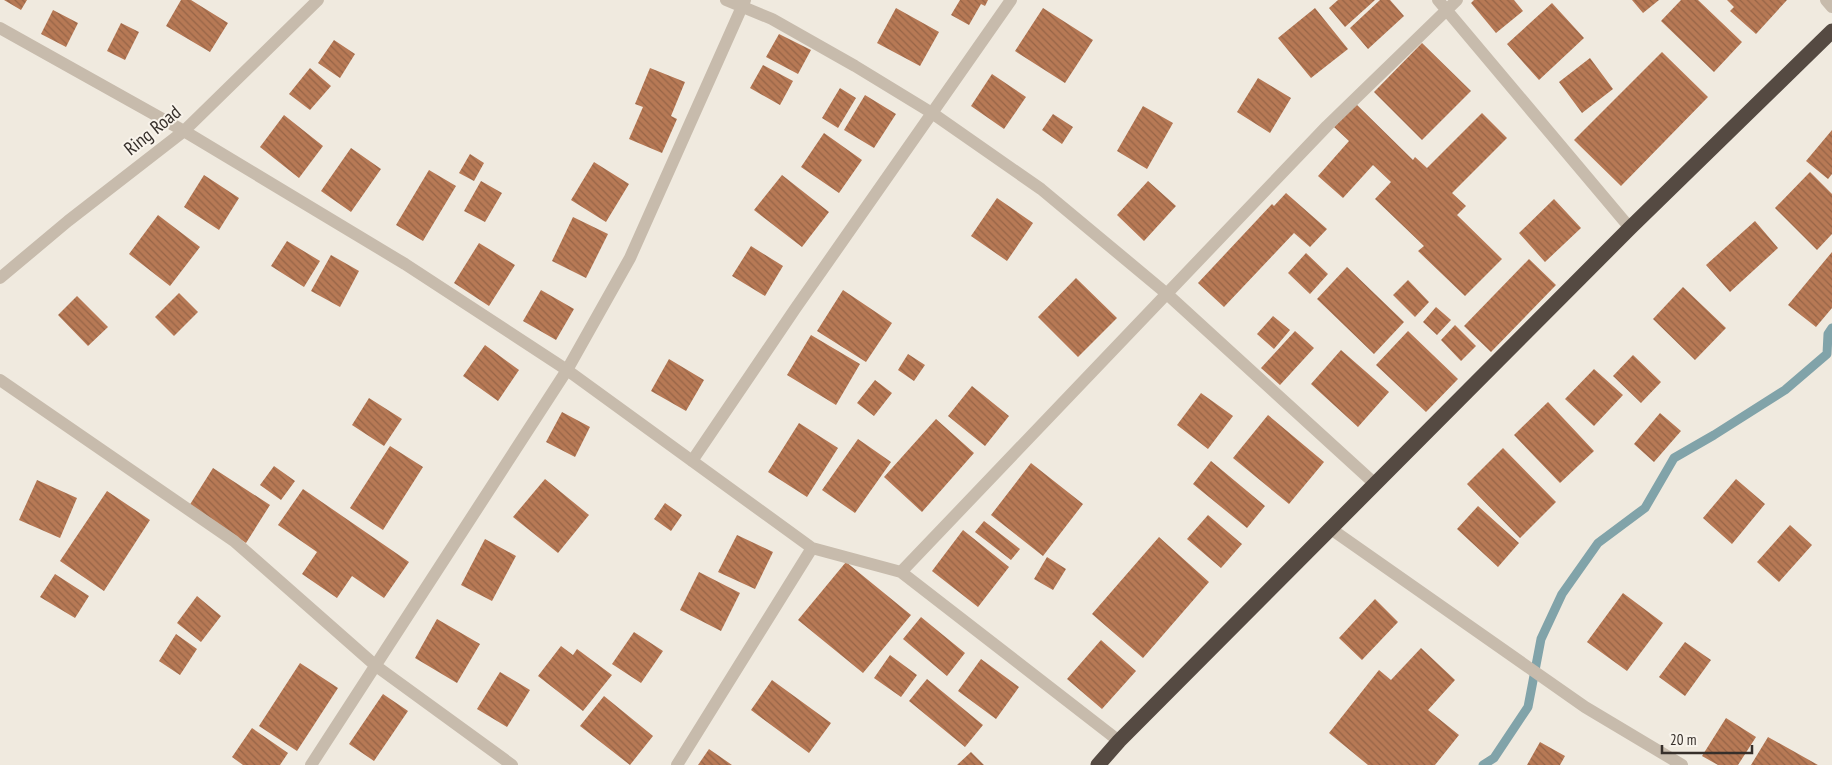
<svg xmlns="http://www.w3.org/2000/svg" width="1832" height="765" font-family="'PT Sans Narrow',sans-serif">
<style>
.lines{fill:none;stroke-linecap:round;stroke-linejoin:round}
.stream{stroke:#81a3a9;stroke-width:9}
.building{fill:url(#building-back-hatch)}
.minor{stroke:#c7bbac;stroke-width:12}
.highway{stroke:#554a42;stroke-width:15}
.labels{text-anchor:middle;stroke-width:4;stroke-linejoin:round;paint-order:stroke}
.street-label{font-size:19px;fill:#362f2a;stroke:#f8f3eb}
</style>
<defs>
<pattern id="building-back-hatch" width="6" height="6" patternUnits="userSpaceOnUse" patternTransform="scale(1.25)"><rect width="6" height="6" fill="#b77955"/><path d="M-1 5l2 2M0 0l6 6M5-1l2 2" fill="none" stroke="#966447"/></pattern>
</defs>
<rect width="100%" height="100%" fill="#f0eadf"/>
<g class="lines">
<path class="stream" d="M 1483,765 L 1494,758 L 1528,707 L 1541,639 L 1562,594 L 1598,543 L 1645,508 L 1674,458 L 1714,435 L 1785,390 L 1827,354 L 1828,334 L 1832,328"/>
</g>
<path class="building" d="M 4,0 L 27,0 L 21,10 Z
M 181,0 L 191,0 L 228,23 L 210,52 L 166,26 Z
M 960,0 L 988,0 L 985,6 L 981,4 L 969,25 L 951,15 Z
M 1338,0 L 1375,0 L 1345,27 L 1329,8 Z
M 1380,0 L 1390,0 L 1404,16 L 1368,49 L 1350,28 Z
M 1474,0 L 1514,0 L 1523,11 L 1496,33 L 1471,3 Z
M 1632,0 L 1659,0 L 1643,13 Z
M 1681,0 L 1698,0 L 1742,42 L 1714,72 L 1661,21 Z
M 1727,0 L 1787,0 L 1756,34 L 1730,11 L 1734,7 Z
M 1552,3 L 1584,38 L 1539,80 L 1507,44 Z
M 896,8 L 939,32 L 920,66 L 877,43 Z
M 1043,8 L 1093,40 L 1065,83 L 1015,51 Z
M 1315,8 L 1348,49 L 1311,78 L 1278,38 Z
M 53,10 L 78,23 L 66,47 L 41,34 Z
M 121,23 L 139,32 L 125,60 L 107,51 Z
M 779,34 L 811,50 L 798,74 L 766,57 Z
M 334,40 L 355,54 L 340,78 L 318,63 Z
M 1422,43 L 1471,91 L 1422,140 L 1374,92 Z
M 1662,52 L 1708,97 L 1621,186 L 1574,140 Z
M 1590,58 L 1613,89 L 1582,113 L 1559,82 Z
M 763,65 L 793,81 L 780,105 L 750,88 Z
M 310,68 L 331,86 L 310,110 L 289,94 Z
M 650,68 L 685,82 L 671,116 L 677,119 L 662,153 L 629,139 L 643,107 L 635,104 Z
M 992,74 L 1026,97 L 1004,129 L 971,106 Z
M 1258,78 L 1291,98 L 1270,133 L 1237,112 Z
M 840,88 L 856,98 L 838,128 L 822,118 Z
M 865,95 L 896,114 L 874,148 L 844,130 Z
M 1356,104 L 1413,160 L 1415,157 L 1427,168 L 1482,113 L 1507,138 L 1452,193 L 1466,206 L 1457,215 L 1502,259 L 1465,296 L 1418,251 L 1424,246 L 1375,199 L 1391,182 L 1373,165 L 1343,198 L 1318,176 L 1349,141 L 1334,127 Z
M 1143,106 L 1173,123 L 1147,169 L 1117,151 Z
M 1053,114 L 1073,127 L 1062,144 L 1042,130 Z
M 284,115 L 323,146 L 299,178 L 260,147 Z
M 1832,130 L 1832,174 L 1828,179 L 1806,161 Z
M 824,133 L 862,160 L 839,193 L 801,167 Z
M 351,148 L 381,169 L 351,212 L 321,191 Z
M 470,154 L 484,163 L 474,181 L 459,173 Z
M 594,162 L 629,184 L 606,222 L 571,200 Z
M 429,170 L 456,186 L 423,241 L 396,225 Z
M 1810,172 L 1832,194 L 1832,234 L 1817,250 L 1775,208 Z
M 204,175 L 239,198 L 219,230 L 184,207 Z
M 782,175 L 829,212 L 802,247 L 754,210 Z
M 481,181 L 502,193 L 485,222 L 464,211 Z
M 1148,181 L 1176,206 L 1144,241 L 1117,215 Z
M 1286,193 L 1327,229 L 1310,247 L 1294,233 L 1224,307 L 1198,283 L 1272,204 L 1274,206 Z
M 997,198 L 1033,223 L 1007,261 L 971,236 Z
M 1554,199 L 1581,228 L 1545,262 L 1519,233 Z
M 158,215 L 200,247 L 170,286 L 129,254 Z
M 573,217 L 608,234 L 586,278 L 552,261 Z
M 1755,221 L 1778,248 L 1730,292 L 1706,265 Z
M 287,241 L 320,261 L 304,287 L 271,266 Z
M 479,243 L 515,265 L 489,306 L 454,283 Z
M 751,246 L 783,266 L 765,296 L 732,276 Z
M 1832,252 L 1832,308 L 1816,327 L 1788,305 Z
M 1306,253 L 1328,274 L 1310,294 L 1288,273 Z
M 331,255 L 359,271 L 340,307 L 311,291 Z
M 1529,259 L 1556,285 L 1491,352 L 1464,326 Z
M 1347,267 L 1404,322 L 1374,354 L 1317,299 Z
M 1076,278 L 1117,318 L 1078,357 L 1038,317 Z
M 1408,280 L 1429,302 L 1415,317 L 1393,295 Z
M 1683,287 L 1726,328 L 1695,360 L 1653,319 Z
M 541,290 L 574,309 L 556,340 L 523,321 Z
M 843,290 L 892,323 L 866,362 L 817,331 Z
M 179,293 L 198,312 L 174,336 L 155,317 Z
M 77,296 L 108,327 L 88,346 L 58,315 Z
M 1436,307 L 1451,320 L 1437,335 L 1423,322 Z
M 1273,316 L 1290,330 L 1274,349 L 1257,334 Z
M 1455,325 L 1476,346 L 1461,361 L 1441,340 Z
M 1295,331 L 1314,348 L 1280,385 L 1261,368 Z
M 1408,331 L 1458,379 L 1426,412 L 1376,365 Z
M 811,335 L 860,364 L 836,405 L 787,375 Z
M 485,345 L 519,370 L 498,401 L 463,376 Z
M 1341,350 L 1389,392 L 1358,427 L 1311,384 Z
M 908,354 L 925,365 L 914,381 L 898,370 Z
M 1633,355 L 1661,382 L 1641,403 L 1613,376 Z
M 669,359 L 704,380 L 686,411 L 651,391 Z
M 1594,369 L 1623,395 L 1594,426 L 1565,399 Z
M 875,380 L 892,393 L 874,416 L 857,403 Z
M 972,386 L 1009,416 L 985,446 L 948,416 Z
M 1201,393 L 1233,416 L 1208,449 L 1177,425 Z
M 369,398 L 402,419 L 384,446 L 352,425 Z
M 1548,402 L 1594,451 L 1560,483 L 1514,435 Z
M 562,412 L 590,427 L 575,457 L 546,442 Z
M 1660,413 L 1681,431 L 1654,462 L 1634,444 Z
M 1268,415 L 1324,462 L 1289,504 L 1233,458 Z
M 936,419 L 974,453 L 922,512 L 884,477 Z
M 799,423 L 838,448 L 807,497 L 768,472 Z
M 858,439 L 891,462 L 855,513 L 822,490 Z
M 390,446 L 423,467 L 383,530 L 350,508 Z
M 1503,448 L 1556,502 L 1520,538 L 1467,484 Z
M 1211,461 L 1265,506 L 1247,528 L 1193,484 Z
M 1031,463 L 1083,504 L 1043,556 L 991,515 Z
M 274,466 L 295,481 L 281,500 L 260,485 Z
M 213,468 L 270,505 L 246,543 L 189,506 Z
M 545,479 L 589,515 L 558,553 L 513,517 Z
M 1736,479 L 1765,504 L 1732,544 L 1703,518 Z
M 37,480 L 77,498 L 60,538 L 19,520 Z
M 303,489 L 409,562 L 384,598 L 352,576 L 337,598 L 302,574 L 317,552 L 278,525 Z
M 107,491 L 150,520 L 104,591 L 60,561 Z
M 665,503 L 682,515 L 671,531 L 654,519 Z
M 1478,506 L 1519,543 L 1498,567 L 1457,529 Z
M 1208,515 L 1242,544 L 1221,568 L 1187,539 Z
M 984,521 L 1020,549 L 1011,560 L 975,532 Z
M 1790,525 L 1812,545 L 1779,582 L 1757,562 Z
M 963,530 L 1009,567 L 978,607 L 932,571 Z
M 737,535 L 773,552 L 755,589 L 718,572 Z
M 1159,537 L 1209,582 L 1143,658 L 1092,614 Z
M 485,539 L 516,556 L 492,601 L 461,585 Z
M 1047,557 L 1066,569 L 1053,590 L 1034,579 Z
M 846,562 L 911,615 L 863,673 L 798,620 Z
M 699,572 L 740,593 L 721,631 L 680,610 Z
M 55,574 L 89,596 L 75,618 L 40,597 Z
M 1623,593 L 1663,623 L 1627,671 L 1587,642 Z
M 197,596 L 221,616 L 201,642 L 177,623 Z
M 1375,599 L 1398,622 L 1362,660 L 1339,638 Z
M 921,617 L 965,653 L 947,676 L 903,639 Z
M 437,619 L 480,644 L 457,683 L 415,658 Z
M 634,632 L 663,651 L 641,683 L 612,664 Z
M 176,634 L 197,649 L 180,675 L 159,661 Z
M 1101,640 L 1136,671 L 1102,709 L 1067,679 Z
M 1685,642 L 1711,660 L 1685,696 L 1659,677 Z
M 561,646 L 573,655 L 577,649 L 612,675 L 583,711 L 538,676 Z
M 1421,648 L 1455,680 L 1428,710 L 1459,735 L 1435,765 L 1368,765 L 1329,733 L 1379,670 L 1391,680 Z
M 890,655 L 917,675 L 901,697 L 874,678 Z
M 981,659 L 1019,687 L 996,719 L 958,691 Z
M 300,663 L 338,688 L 297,751 L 259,726 Z
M 500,672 L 530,690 L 507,727 L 477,709 Z
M 927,679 L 983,725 L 965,747 L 909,701 Z
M 772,680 L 831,723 L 809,753 L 751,710 Z
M 383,694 L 408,711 L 374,761 L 349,744 Z
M 604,696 L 653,736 L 630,765 L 580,726 Z
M 1726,718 L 1756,737 L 1738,765 L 1718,765 L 1702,756 Z
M 252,728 L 288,753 L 280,765 L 243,765 L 232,757 Z
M 1768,737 L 1818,765 L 1751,765 Z
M 1540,742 L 1565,756 L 1560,765 L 1527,765 Z
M 709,749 L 732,765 L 698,765 Z
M 971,752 L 984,765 L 957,765 Z"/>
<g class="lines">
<path class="minor" d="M 726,0 L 772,19 L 855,66 L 932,113 L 1041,189 L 1167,294 L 1374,483
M 1438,0 L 1630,228
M 1826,0 L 1832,7
M 0,28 L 184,131 L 405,264 L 567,370 L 812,548 L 901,572 L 1119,741
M 0,278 L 68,221 L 184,131 L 318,0
M 0,380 L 234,541 L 376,666 L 512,765
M 692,461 L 795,309 L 1011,0
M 1331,529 L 1585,707 L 1682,765
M 901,572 L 1327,126 L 1457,0
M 311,765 L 567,370 L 630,258 L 745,0
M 677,765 L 812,548"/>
<path class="highway" d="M 1098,765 L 1119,741 L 1630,228 L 1832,31"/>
</g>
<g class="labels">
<g class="street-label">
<text transform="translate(152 130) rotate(-39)" y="7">Ring Road</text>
</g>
</g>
<path d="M1662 745v8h90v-8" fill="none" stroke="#362f2a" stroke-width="2.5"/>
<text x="1670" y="745" font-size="15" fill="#362f2a" stroke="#f8f3eb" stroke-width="4" paint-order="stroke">20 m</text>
</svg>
